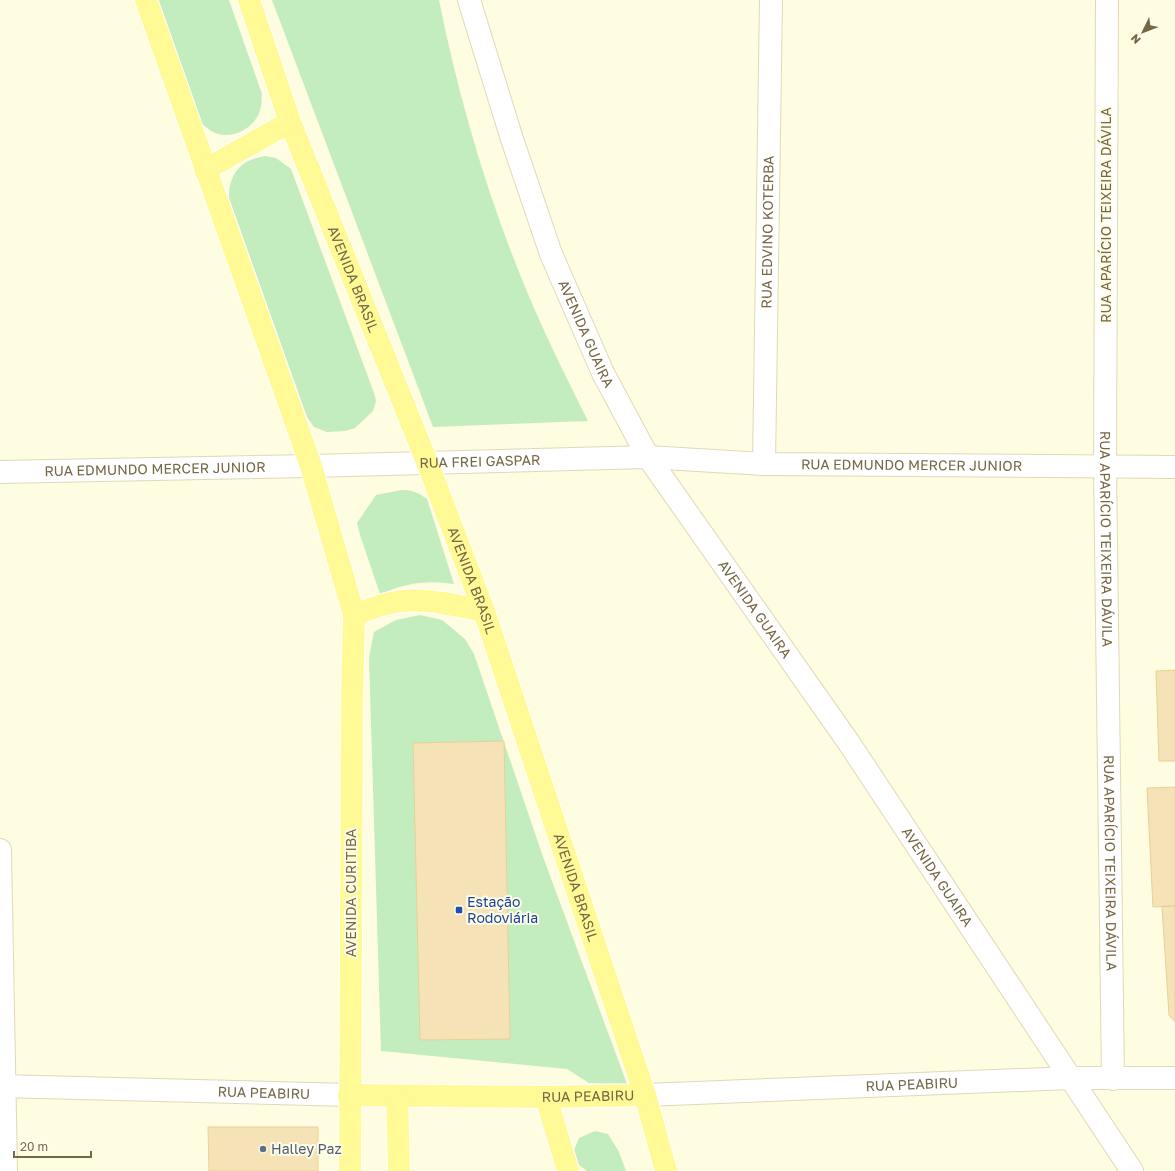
<svg xmlns="http://www.w3.org/2000/svg" width="1175" height="1171" font-family="'Golos Text',sans-serif">
<style>
.green{fill:#c3ecbf}
.building{fill:#f5e3b7;stroke:#e9d096}
.lines{fill:none;stroke-linecap:round;stroke-linejoin:round}
.minor-casing{stroke:#e0d8b9;stroke-width:24}
.major-casing{stroke:#fff;stroke-width:24}
.minor{stroke:#fff;stroke-width:22}
.major{stroke:#fff996;stroke-width:22}
.transit-dot{fill:#1a4fb4;stroke:#fffde8;stroke-width:1.5}
.service-dot{fill:#5c6f8a;stroke:#fffde8;stroke-width:1.5}
.labels{text-anchor:middle;stroke-width:4;stroke-linejoin:round;paint-order:stroke}
.street-label{font-size:14px;fill:#766746;stroke:#fffde8}
.transit-label{font-size:14px;fill:#164399;stroke:#fffde8;text-anchor:start}
.service-label{font-size:14px;fill:#4e5e75;stroke:#fffde8;text-anchor:start}
</style>
<rect width="100%" height="100%" fill="#fefce1"/>
<path class="green" d="M 155,0 L 229,0 L 262,94 C 261,98 262,102 261,106 C 258,126 236,139 218,134 C 211,132 205,126 199,122 Z
M 272,0 L 439,0 C 460,105 491,208 533,306 C 550,345 569,383 588,421 L 433,427 Z
M 265,156 L 276,158 L 291,169 L 374,393 L 376,401 L 373,411 L 355,428 L 345,431 L 327,432 L 314,427 L 307,417 L 229,198 C 229,174 240,160 265,156 Z
M 402,490 C 412,490 419,493 427,499 L 454,584 C 425,580 407,583 380,594 L 360,535 L 357,523 L 376,495 Z
M 420,615 L 442,620 L 465,639 L 474,654 L 542,854 L 627,1084 L 589,1083 L 567,1069 L 381,1051 L 369,657 L 374,632 L 396,620 Z
M 595,1131 L 608,1134 L 619,1152 L 626,1171 L 587,1171 L 579,1165 L 574,1150 L 579,1138 Z"/>
<path class="building" d="M 1175,670 L 1175,761 L 1159,761 L 1156,671 Z
M 504,741 L 510,1039 L 420,1040 L 413,743 Z
M 1175,787 L 1175,906 L 1153,907 L 1147,788 Z
M 1162,906 L 1175,906 L 1175,1022 L 1169,1015 Z
M 208,1127 L 318,1127 L 318,1171 L 209,1171 Z"/>
<g class="lines">
<g class="minor-casing">
<g id="minor">
<path id="s1" d="M 469,0 L 512,139 L 551,254 L 603,373 L 648,457 L 849,743 L 1132,1171"/>
<path id="s2" d="M 1107,0 L 1105,467 L 1113,1079"/>
<path id="s3" d="M 764,464 L 771,0"/>
<path id="s4" d="M 0,472 L 311,466 L 648,457 L 764,464 L 1175,467"/>
<path d="M 0,850 L 6,1171"/>
<path id="s5" d="M 0,1086 L 349,1095"/>
<path id="s6" d="M 645,1095 L 1071,1078 L 1175,1078"/>
</g>
</g>
<g class="major-casing">
<g id="major">
<path d="M 146,0 L 311,466 L 354,615 L 352,702 L 350,1171"/>
<path id="s7" d="M 249,0 L 290,122 L 427,462 L 484,611 L 645,1095 L 666,1171"/>
<path d="M 205,170 L 290,122"/>
<path d="M 354,615 C 365,611 375,607 386,604 C 419,595 452,605 484,611"/>
<path id="s8" d="M 349,1095 L 546,1097 L 645,1095"/>
<path d="M 397,1096 L 399,1171"/>
<path d="M 546,1097 L 568,1171"/>
</g>
</g>
<use href="#minor" class="minor"/>
<use href="#major" class="major"/>
</g>
<rect class="transit-dot" x="455" y="906" width="8" height="8" rx="2"/>
<circle class="service-dot" cx="263" cy="1149" r="4"/>
<g class="labels">
<g class="street-label">
<text transform="translate(1106 215) rotate(-90)" y="5">RUA APARÍCIO TEIXEIRA DÁVILA</text>
<text dy="5" stroke="none"><textPath href="#s3" startOffset="232">RUA EDVINO KOTERBA</textPath></text>
<text dy="5" stroke="none"><textPath href="#s7" startOffset="298">AVENIDA BRASIL</textPath></text>
<text dy="5" stroke="none"><textPath href="#s1" startOffset="354">AVENIDA GUAIRA</textPath></text>
<text dy="5" stroke="none"><textPath href="#s4" startOffset="480">RUA FREI GASPAR</textPath></text>
<text dy="5" stroke="none"><textPath href="#s4" startOffset="912">RUA EDMUNDO MERCER JUNIOR</textPath></text>
<text dy="5" stroke="none"><textPath href="#s4" startOffset="155">RUA EDMUNDO MERCER JUNIOR</textPath></text>
<text dy="5" stroke="none"><textPath href="#s2" startOffset="539">RUA APARÍCIO TEIXEIRA DÁVILA</textPath></text>
<text dy="5" stroke="none"><textPath href="#s7" startOffset="622">AVENIDA BRASIL</textPath></text>
<text dy="5" stroke="none"><textPath href="#s1" startOffset="678">AVENIDA GUAIRA</textPath></text>
<text dy="5" stroke="none"><textPath href="#s2" startOffset="863">RUA APARÍCIO TEIXEIRA DÁVILA</textPath></text>
<text dy="5" stroke="none"><textPath href="#s1" startOffset="1002">AVENIDA GUAIRA</textPath></text>
<text dy="5" stroke="none"><textPath href="#s7" startOffset="946">AVENIDA BRASIL</textPath></text>
<text transform="translate(351 893) rotate(-90)" y="5">AVENIDA CURITIBA</text>
<text dy="5" stroke="none"><textPath href="#s6" startOffset="267">RUA PEABIRU</textPath></text>
<text dy="5" stroke="none"><textPath href="#s5" startOffset="264">RUA PEABIRU</textPath></text>
<text dy="5" stroke="none"><textPath href="#s8" startOffset="239">RUA PEABIRU</textPath></text>
</g>
<g class="transit-label">
<text x="467" y="907">Estação<tspan x="467" dy="16">Rodoviária</tspan></text>
</g>
<g class="service-label">
<text x="271" y="1154">Halley Paz</text>
</g>
</g>
<g transform="translate(1143 32) rotate(227)" stroke="#fffde8" stroke-width="3" paint-order="stroke">
<path d="M0-3L7 15L0 10L-7 15Z" fill="#766746"/>
<text y="-6" font-size="11" font-weight="bold" text-anchor="middle" fill="#766746">N</text>
</g>
<path d="M14 1151v6h77v-6" fill="none" stroke="#766746" stroke-width="2"/>
<text x="20" y="1151" font-size="12" fill="#766746" stroke="#fffde8" stroke-width="3" paint-order="stroke">20 m</text>
</svg>
